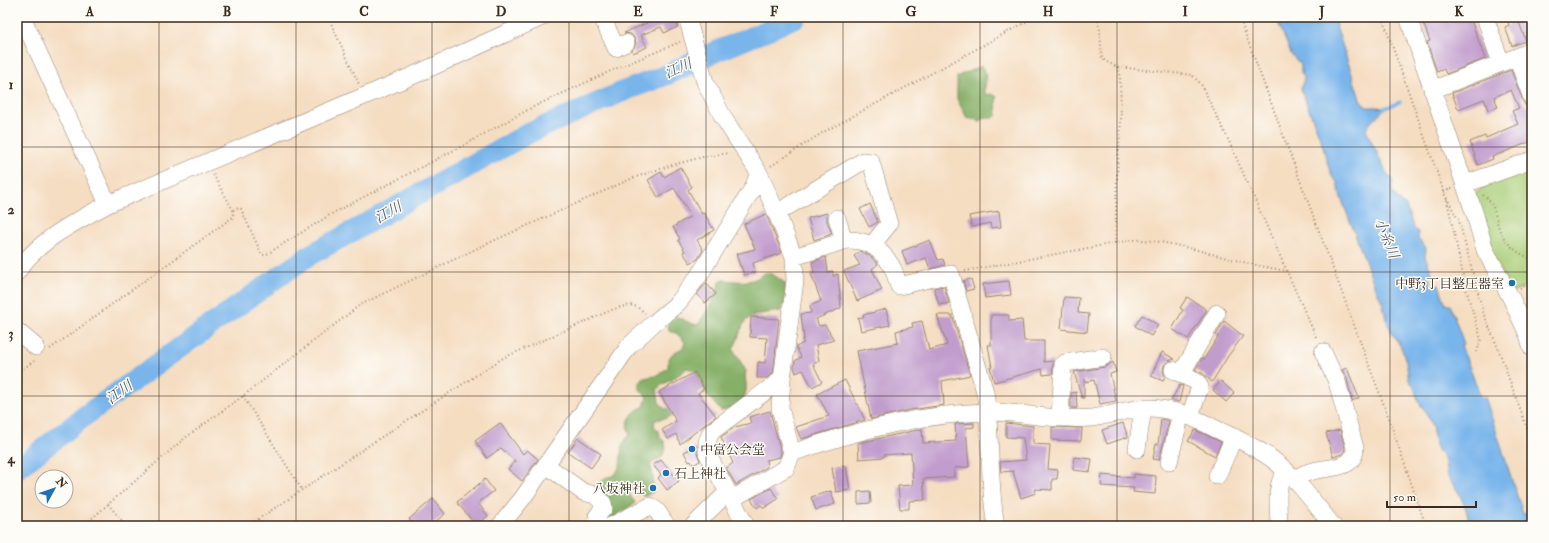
<svg xmlns="http://www.w3.org/2000/svg" width="1549" height="543" font-family="'IM FELL Double Pica','Noto Serif JP',serif">
<style>
.green{fill:#a9cd76;stroke:#727c4a}
.forest{fill:#86b067;stroke:#606d42}
.water{fill:#79b5eb;stroke:#5a7084}
.lines{fill:none;stroke-linecap:round;stroke-linejoin:round}
.stream{stroke:#79b5eb;stroke-width:3.5}
.river{stroke:#79b5eb;stroke-width:21}
.building{fill:#c19dcd}
.minor-casing{stroke:#988470;stroke-width:18}
.path{stroke:#988470;stroke-width:2;stroke-dasharray:1 3;stroke-linecap:butt}
.minor{stroke:#fff;stroke-width:17}
.grid{fill:none;stroke:#3b2a1e;stroke-width:1;stroke-opacity:0.55}
.poi-dot{fill:#1f6fb2;stroke:#fdfcf7;stroke-width:1.5}
.labels{text-anchor:middle;stroke-width:3;stroke-linejoin:round;paint-order:stroke}
.poi-label{font-size:13px;fill:#3b2a1e;stroke:#fdfcf7;text-anchor:end}
.water-label{font-size:14px;font-style:italic;fill:#515b66;stroke:#fdfcf7}
.neatline{fill:none;stroke:#3b2a1e;stroke-width:1.5}
.grid-label{font-size:13px;text-anchor:middle;font-weight:bold;fill:#3b2a1e}
</style>
<rect width="100%" height="100%" fill="#fdfcf7"/>
<filter id="ink" filterUnits="userSpaceOnUse"><feTurbulence type="fractalNoise" baseFrequency=".025" numOctaves="2"/><feDisplacementMap in="SourceGraphic" scale="8" xChannelSelector="R" yChannelSelector="G"/><feConvolveMatrix kernelMatrix="1 2 1 2 8 2 1 2 1" color-interpolation-filters="sRGB"/></filter>
<filter id="wash" filterUnits="userSpaceOnUse"><feTurbulence type="fractalNoise" baseFrequency=".012" numOctaves="4" result="noise"/><feDisplacementMap in="SourceGraphic" scale="16" xChannelSelector="R" yChannelSelector="G"/><feGaussianBlur stdDeviation="0.9" result="paint"/><feColorMatrix in="noise" values="0 0 0 0 0 0 0 0 0 0 0 0 0 0 0 0 0 1.4 0 .05"/><feComposite in="paint" operator="in"/></filter>
<g filter="url(#wash)">
<rect width="100%" height="100%" fill="#f5ddc1"/>
<path class="green" d="M 1532,170 L 1532,284 L 1511,292 L 1489,248 L 1474,195 L 1482,188 Z"/>
<path class="forest" d="M 981,66 C 988,73 986,82 984,91 L 987,95 L 992,94 L 997,97 L 996,102 L 997,115 L 993,118 L 982,118 L 981,121 L 967,118 L 957,99 L 957,77 C 964,72 973,71 981,66 Z
M 765,273 L 772,274 L 785,283 L 787,296 L 781,311 C 769,313 748,313 743,325 C 739,333 738,341 733,349 L 746,371 C 744,379 747,383 746,390 C 745,403 732,409 721,411 L 708,396 L 695,370 L 687,368 L 673,379 L 661,385 L 657,390 L 659,402 L 665,409 L 673,409 L 676,414 L 666,418 L 655,420 L 654,426 L 659,431 L 660,438 L 664,441 L 666,448 L 662,457 L 650,464 L 653,475 L 653,492 L 644,497 L 639,490 L 633,488 L 629,494 L 635,503 L 604,524 C 602,513 592,485 605,478 C 608,477 612,476 615,475 L 620,466 L 622,445 L 630,434 L 627,426 C 630,416 634,410 644,407 L 647,397 L 639,388 L 639,384 L 644,378 L 655,376 L 668,368 C 668,346 683,355 685,342 L 676,333 L 669,331 L 668,323 L 675,316 C 684,319 689,324 698,325 L 716,295 L 719,283 L 723,280 C 741,281 750,285 765,273 Z"/>
<path class="water" d="M 1276,17 L 1333,17 L 1360,99 L 1366,107 L 1376,107 L 1384,108 C 1379,117 1369,121 1366,130 L 1386,172 L 1393,181 L 1392,192 L 1398,200 L 1406,206 L 1413,227 L 1418,232 L 1418,239 L 1426,248 L 1425,257 L 1432,273 L 1429,276 L 1431,285 L 1439,285 L 1446,305 L 1450,305 L 1464,344 L 1461,345 L 1481,398 L 1485,397 L 1523,514 L 1527,513 L 1531,526 L 1470,526 L 1466,509 L 1459,493 L 1447,475 L 1444,457 L 1439,452 L 1434,440 L 1432,425 L 1427,413 L 1419,403 L 1414,387 L 1409,380 L 1406,361 L 1401,347 L 1392,333 L 1386,319 L 1383,304 L 1375,287 L 1339,192 L 1337,182 L 1331,175 L 1321,140 L 1301,89 L 1304,78 L 1301,74 L 1301,65 L 1291,54 Z"/>
<g class="lines">
<path class="stream" d="M 1380,110 L 1400,102"/>
<path class="river" d="M 17,469 L 86,415 L 274,280 L 310,255 L 529,133 L 624,91 L 669,74 L 710,54 L 768,30 L 796,17"/>
</g>
<g id="blocks">
<path class="building" d="M 644,17 L 677,17 L 677,20 L 676,21 L 678,27 L 664,33 L 661,27 L 641,35 L 647,47 L 633,53 L 632,50 L 636,44 L 635,39 L 631,34 L 624,33 L 647,23 Z
M 1429,17 L 1470,17 L 1485,59 L 1446,74 L 1444,69 L 1437,72 L 1427,42 L 1430,41 L 1422,20 Z
M 1506,17 L 1517,17 L 1526,41 L 1512,46 L 1505,27 L 1509,25 Z
M 1511,70 L 1523,101 L 1525,105 L 1531,108 L 1532,110 L 1532,141 L 1492,157 L 1493,159 L 1478,165 L 1470,142 L 1485,136 L 1486,138 L 1518,124 L 1512,111 L 1519,108 L 1511,90 L 1494,97 L 1498,107 L 1488,110 L 1484,99 L 1458,109 L 1452,93 Z
M 680,167 L 692,187 L 688,190 L 702,214 L 704,213 L 714,230 L 697,240 L 703,250 L 698,259 L 690,263 L 683,252 L 685,251 L 678,240 L 680,239 L 673,227 L 691,216 L 674,188 L 658,197 L 648,180 L 661,172 L 664,177 Z
M 870,204 L 878,222 L 869,227 L 860,209 Z
M 999,211 L 1001,227 L 991,228 L 990,223 L 972,227 L 969,216 Z
M 827,213 L 827,221 L 832,234 L 814,240 L 808,218 Z
M 766,214 L 782,253 L 753,263 L 755,272 L 744,275 L 741,266 L 740,266 L 736,254 L 755,249 L 744,224 Z
M 930,240 L 938,260 L 943,259 L 945,265 L 930,269 L 926,258 L 907,265 L 902,251 Z
M 860,251 L 870,256 L 878,264 L 872,269 L 882,290 L 857,301 L 844,271 L 860,265 L 854,256 Z
M 826,257 L 828,272 L 833,271 L 833,276 L 838,274 L 841,308 L 816,319 L 819,326 L 825,325 L 834,340 L 816,345 L 819,361 L 813,364 L 822,382 L 812,387 L 803,370 L 796,373 L 794,367 L 795,361 L 801,357 L 796,347 L 804,343 L 802,340 L 804,339 L 801,314 L 811,313 L 810,306 L 821,301 L 811,274 L 814,273 L 812,262 Z
M 971,279 L 974,289 L 966,291 L 963,281 Z
M 1009,281 L 1011,295 L 985,298 L 983,284 Z
M 706,283 L 716,294 L 705,303 L 697,294 Z
M 944,286 L 949,303 L 939,305 L 934,288 Z
M 1064,297 L 1079,298 L 1078,313 L 1089,314 L 1087,332 L 1061,329 Z
M 1187,297 L 1207,310 L 1188,339 L 1172,329 L 1183,310 L 1180,308 Z
M 886,309 L 890,325 L 861,331 L 858,318 L 864,317 L 863,315 Z
M 937,315 L 952,315 L 970,375 L 942,381 L 944,405 L 910,410 L 871,419 L 857,351 L 898,343 L 896,331 L 913,327 L 912,323 L 922,321 L 929,350 L 947,345 Z
M 991,315 L 1009,315 L 1009,321 L 1022,320 L 1024,341 L 1044,341 L 1044,362 L 1053,361 L 1052,374 L 1043,375 L 1042,369 L 994,382 L 990,367 L 992,367 L 988,345 L 991,345 Z
M 1142,315 L 1158,325 L 1151,336 L 1135,326 Z
M 751,317 L 779,319 L 773,374 L 766,378 L 757,378 L 758,362 L 765,363 L 767,338 L 750,337 Z
M 1224,321 L 1243,336 L 1228,356 L 1212,382 L 1202,373 L 1195,370 L 1202,358 L 1204,359 L 1218,337 L 1216,335 Z
M 1162,352 L 1175,359 L 1168,361 L 1164,365 L 1163,371 L 1165,376 L 1163,381 L 1151,376 Z
M 1113,362 L 1116,372 L 1110,374 L 1116,401 L 1100,404 L 1094,380 L 1086,382 L 1084,379 L 1084,398 L 1082,398 L 1074,372 L 1105,367 Z
M 1347,368 L 1359,398 L 1352,401 L 1347,379 L 1342,370 Z
M 695,372 L 704,389 L 698,393 L 716,416 L 680,444 L 676,434 L 668,439 L 662,430 L 676,421 L 659,392 Z
M 845,380 L 865,420 L 801,439 L 796,427 L 829,416 L 817,394 Z
M 1221,381 L 1234,393 L 1226,402 L 1213,390 Z
M 1180,385 L 1183,386 L 1179,402 L 1171,400 Z
M 1076,392 L 1077,408 L 1071,408 L 1071,393 Z
M 770,411 L 781,452 L 780,457 L 766,460 L 767,467 L 736,485 L 726,468 L 733,463 L 721,437 L 735,427 L 751,423 L 749,417 Z
M 1161,419 L 1169,421 L 1159,460 L 1153,459 L 1156,444 L 1158,445 Z
M 500,423 L 523,454 L 527,450 L 538,459 L 522,481 L 508,469 L 515,461 L 501,448 L 487,458 L 475,441 Z
M 974,423 L 974,427 L 966,428 L 969,467 L 954,468 L 954,477 L 923,479 L 925,500 L 909,501 L 909,509 L 900,509 L 898,486 L 913,485 L 911,453 L 884,455 L 884,457 L 859,459 L 858,443 L 922,429 L 923,443 L 956,441 L 955,424 Z
M 1006,423 L 1033,426 L 1033,444 L 1050,445 L 1048,469 L 1058,470 L 1057,479 L 1052,479 L 1052,490 L 1035,489 L 1036,493 L 1021,498 L 1013,471 L 1001,472 L 1000,462 L 1026,460 L 1023,438 L 1006,437 Z
M 1123,423 L 1128,437 L 1107,444 L 1102,430 Z
M 1052,427 L 1082,428 L 1081,441 L 1052,440 Z
M 1195,430 L 1221,442 L 1215,456 L 1188,441 Z
M 1340,430 L 1345,448 L 1344,452 L 1342,454 L 1333,457 L 1326,433 Z
M 578,438 L 601,454 L 591,468 L 568,452 Z
M 697,446 L 697,453 L 700,461 L 693,465 L 691,461 L 689,462 L 684,452 Z
M 1074,457 L 1092,459 L 1090,472 L 1073,470 Z
M 661,460 L 679,481 L 667,490 L 658,478 L 661,475 L 653,465 Z
M 846,466 L 850,490 L 836,492 L 832,468 Z
M 1134,474 L 1156,476 L 1155,494 L 1133,492 L 1134,488 L 1101,486 L 1102,475 L 1134,478 Z
M 485,479 L 494,491 L 478,503 L 488,516 L 476,526 L 457,502 Z
M 771,488 L 778,499 L 764,508 L 761,505 L 757,508 L 751,499 Z
M 831,491 L 835,504 L 816,510 L 811,497 Z
M 870,491 L 871,503 L 858,504 L 858,492 Z
M 433,499 L 445,514 L 430,526 L 414,526 L 409,519 Z"/>
</g>
</g>
<g filter="url(#ink)">
<use href="#blocks" fill-opacity="0" stroke="#988470" stroke-width="1"/>
<g class="lines">
<g class="minor-casing">
<path id="minor" d="M 22,17 L 108,204
M 602,17 L 616,48 L 626,43
M 687,17 L 705,82 L 723,117 L 759,173 L 780,221 L 794,257 L 795,281 L 782,379 L 780,408 L 792,453 L 786,468 L 732,499
M 1408,17 L 1475,215 L 1485,250 L 1511,298 L 1528,335 L 1532,348
M 1485,17 L 1501,63
M 1517,57 L 1532,98
M 1432,90 L 1532,51
M 1465,184 L 1532,160
M 777,213 L 863,161 L 871,162 L 889,224 L 872,245
M 837,218 L 844,241
M 794,257 L 847,240 C 869,239 885,252 894,271 C 896,276 897,282 899,286 L 951,274 L 985,392 C 992,437 988,482 996,526
M 17,272 C 38,240 75,222 108,204 L 412,76 L 542,17
M 17,331 L 36,347
M 1173,370 L 1197,382 L 1200,387 L 1190,416
M 1181,374 L 1217,313
M 1060,418 L 1063,365 L 1065,363 L 1103,357
M 1137,449 L 1143,408
M 792,453 C 854,431 919,414 986,412 C 1011,411 1036,417 1061,418 C 1071,418 1082,419 1091,418 C 1111,416 1130,407 1151,408 C 1175,409 1195,418 1216,429 C 1235,438 1255,446 1272,459 C 1296,477 1314,503 1333,526
M 1169,462 L 1181,413
M 546,465 L 583,492 L 595,495 L 603,503 L 604,508 L 597,516 L 598,526
M 1217,476 L 1234,437
M 1295,480 C 1313,461 1355,477 1355,448 L 1337,382 L 1323,352
M 500,526 L 522,499 L 629,346 L 654,323 L 678,303 L 700,274 L 753,188 L 759,173
M 611,526 L 650,506 L 657,511 L 667,526
M 693,526 L 728,492
M 746,526 L 707,453 L 707,442 L 711,432 L 782,379
M 1279,526 C 1279,508 1274,486 1286,471"/>
</g>
<path class="path" d="M 328,17 L 359,84
M 1097,17 L 1100,30 L 1102,58 L 1105,61 L 1117,67 L 1192,75 L 1201,84 L 1227,137 L 1317,339
M 1239,17 L 1388,416 L 1426,526
M 1382,17 L 1445,195 L 1459,221 L 1484,315 L 1498,348 L 1532,442
M 771,166 L 822,133 L 1035,17
M 1444,192 L 1452,188
M 1483,195 C 1494,202 1495,214 1498,225 C 1503,242 1516,253 1532,259
M 1447,200 L 1466,289 L 1481,339 L 1477,352
M 233,210 L 239,208 L 241,209 L 261,253 L 263,255 L 267,254 L 333,213 L 464,145 L 533,107 L 615,69 L 680,42
M 1115,243 L 1117,176 L 1121,120 L 1120,74 L 1117,67
M 965,271 L 1131,240 C 1154,239 1175,245 1197,250 C 1227,258 1257,266 1287,271
M 1520,288 L 1532,283
M 50,349 L 233,217 L 233,210 L 213,174
M 17,373 L 34,361
M 243,396 L 302,490
M 108,504 L 126,526
M 83,526 L 185,438 L 243,396 L 360,305 L 482,246 L 633,178 L 672,165 L 707,156 L 730,153
M 248,526 L 383,436 L 503,358 L 614,309 C 629,305 633,302 645,313"/>
<use href="#minor" class="minor"/>
</g>
</g>
<path class="grid" d="M 159,17 L 159,526M 296,17 L 296,526M 432,17 L 432,526M 569,17 L 569,526M 706,17 L 706,526M 843,17 L 843,526M 980,17 L 980,526M 1117,17 L 1117,526M 1253,17 L 1253,526M 1390,17 L 1390,526M 17,147 L 1532,147M 17,272 L 1532,272M 17,396 L 1532,396"/>
<g class="poi-dot">
<circle cx="1512" cy="283" r="4"/>
<circle cx="692" cy="449" r="4"/>
<circle cx="666" cy="473" r="4"/>
<circle cx="653" cy="488" r="4"/>
</g>
<g class="labels">
<g class="poi-label">
<text x="1504" y="288">中野3丁目整圧器室</text>
<text x="700" y="454" text-anchor="start">中富公会堂</text>
<text x="674" y="478" text-anchor="start">石上神社</text>
<text x="645" y="493">八坂神社</text>
</g>
<g class="water-label">
<text transform="translate(678 68) rotate(-24)" y="5">江川</text>
<text transform="translate(388 212) rotate(-29)" y="5">江川</text>
<text transform="translate(1387 238) rotate(68)" y="5">小糸川</text>
<text transform="translate(119 392) rotate(-36)" y="5">江川</text>
</g>
</g>
<rect width="1549" height="543" fill="none" stroke="#fdfcf7" stroke-width="44"/>
<g transform="translate(54 489) rotate(50)"><circle r="19" fill="#fdfcf7" stroke="#afa8a0"/>
<path d="M0-3L7 15L0 10L-7 15Z" fill="#1f6fb2"/>
<text y="-6" font-size="11" font-weight="bold" text-anchor="middle" fill="#3b2a1e">N</text>
</g>
<path d="M1387 501v6h89v-6" fill="none" stroke="#3b2a1e" stroke-width="2"/>
<text x="1393" y="501" font-size="12" fill="#3b2a1e" stroke="#fdfcf7" stroke-width="3" paint-order="stroke">50 m</text>
<rect x="22" y="22" width="1505" height="499" class="neatline"/>
<g class="grid-label">
<text x="90" y="16">A</text>
<text x="227" y="16">B</text>
<text x="364" y="16">C</text>
<text x="501" y="16">D</text>
<text x="638" y="16">E</text>
<text x="774" y="16">F</text>
<text x="911" y="16">G</text>
<text x="1048" y="16">H</text>
<text x="1185" y="16">I</text>
<text x="1322" y="16">J</text>
<text x="1459" y="16">K</text>
<text x="11" y="89">1</text>
<text x="11" y="214">2</text>
<text x="11" y="338">3</text>
<text x="11" y="463">4</text>
</g>
</svg>
